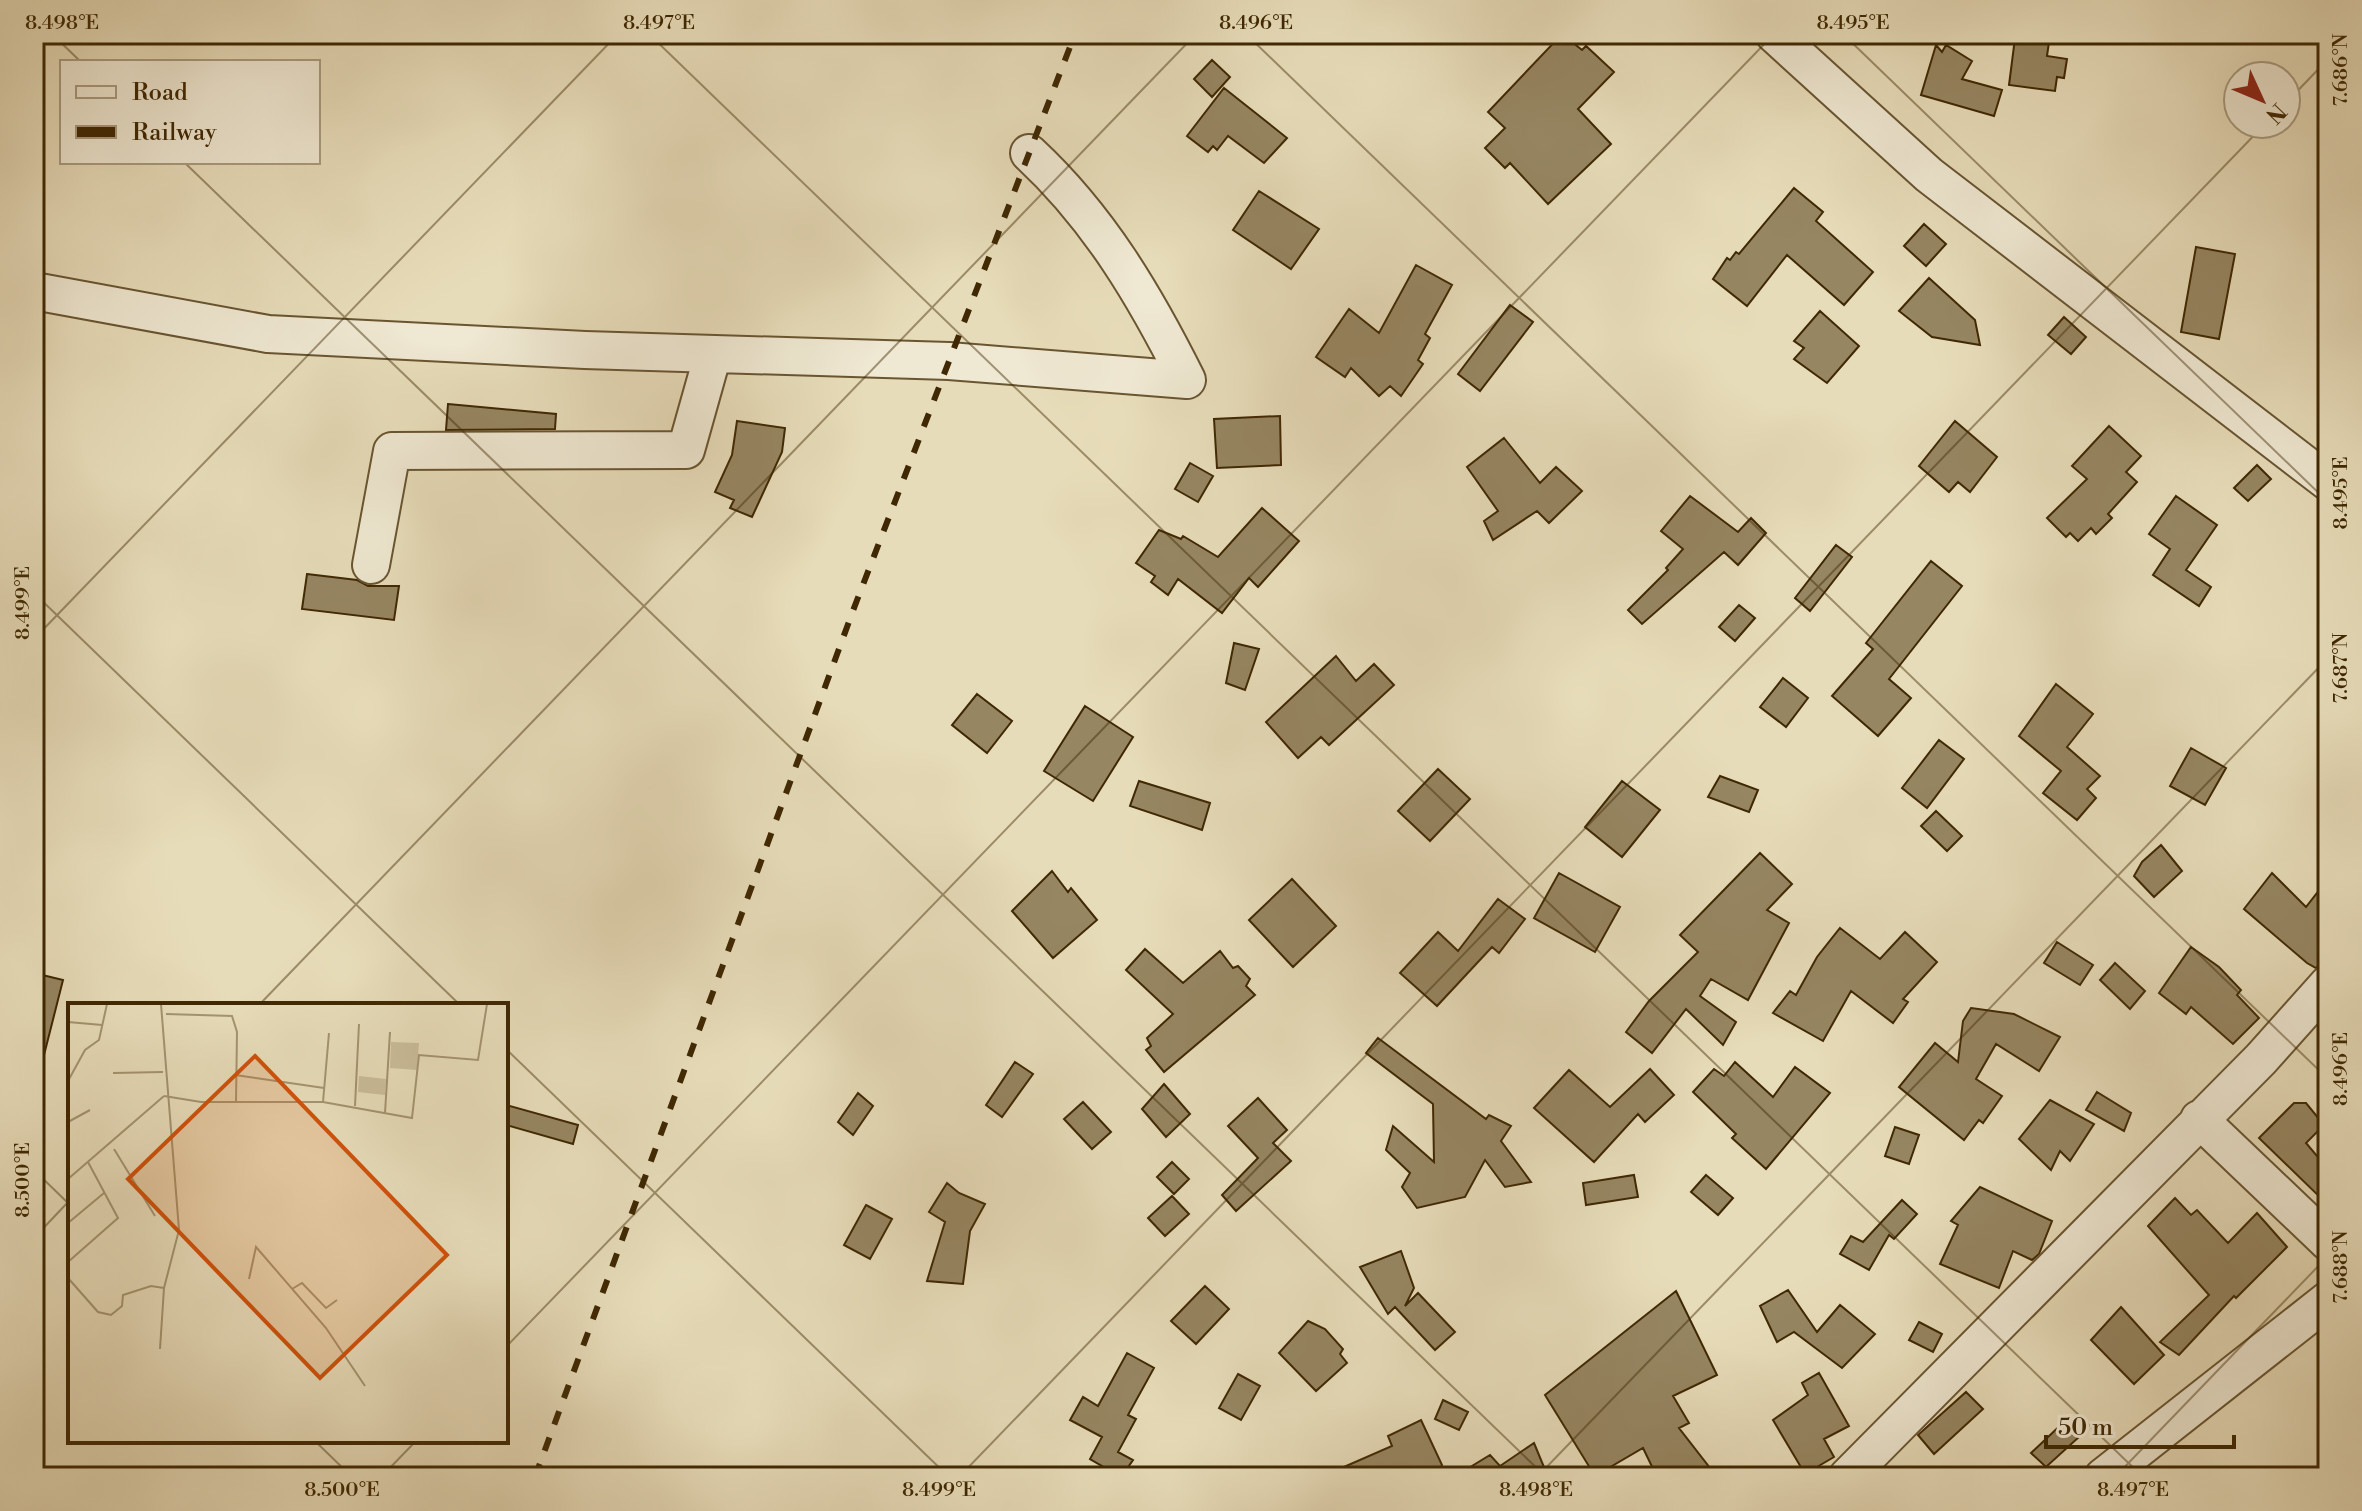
<svg xmlns="http://www.w3.org/2000/svg" width="2362" height="1511" font-family="'Libre Bodoni',serif">
<style>
.building{fill:#968662;stroke:#3f2803;stroke-width:2}
.lines{fill:none;stroke-linecap:round;stroke-linejoin:round}
.minor-casing{stroke:#695530;stroke-width:40}
.minor{stroke:#efe8d2;stroke-width:36}
.rail{stroke:#3f2803;stroke-width:6;stroke-dasharray:14 14;stroke-linecap:butt}
.ticks{fill:none;stroke:#3f2803;stroke-width:2;stroke-opacity:0.45}
.inset-road{fill:none;stroke:#a49470;stroke-width:2}
.view{fill:#cf520b;fill-opacity:0.15;stroke:#cf520b;stroke-width:4}
.inset-edge{fill:none;stroke:#3f2803;stroke-width:4}
.neatline{fill:none;stroke:#3f2803;stroke-width:3}
.ticks-label{font-size:20px;text-anchor:middle;fill:#3f2803}
</style>
<rect width="100%" height="100%" fill="#e7dcb9"/>
<filter id="stains"><feTurbulence type="fractalNoise" baseFrequency=".0025" numOctaves="4"/><feColorMatrix values="0 0 0 0 .2 0 0 0 0 .09 0 0 0 0 .02 0 0 0 .5 -.17"/></filter>
<radialGradient id="worn" r=".72"><stop offset=".6" stop-color="#630" stop-opacity="0"/><stop offset="1" stop-color="#630" stop-opacity=".3"/></radialGradient>
<path class="building" d="M 1562,34 L 1582,50 L 1586,46 L 1614,72 L 1578,109 L 1611,144 L 1548,204 L 1510,163 L 1505,168 L 1485,148 L 1505,128 L 1488,112 Z
M 2015,38 L 2049,42 L 2047,56 L 2067,59 L 2064,78 L 2057,77 L 2055,91 L 2009,85 Z
M 1936,45 L 1942,52 L 1946,45 L 1972,61 L 1962,79 L 2002,90 L 1994,116 L 1921,95 Z
M 1212,60 L 1230,77 L 1212,97 L 1194,79 Z
M 1224,88 L 1287,138 L 1264,163 L 1228,136 L 1217,150 L 1213,146 L 1208,152 L 1187,136 Z
M 1794,188 L 1823,212 L 1816,221 L 1873,272 L 1844,305 L 1787,255 L 1747,306 L 1713,279 L 1727,258 L 1730,260 L 1736,252 L 1739,254 Z
M 1259,191 L 1319,229 L 1291,269 L 1233,230 Z
M 1924,224 L 1946,244 L 1926,266 L 1904,246 Z
M 2196,247 L 2235,254 L 2219,339 L 2181,332 Z
M 1416,265 L 1452,285 L 1425,334 L 1430,338 L 1418,360 L 1423,364 L 1401,396 L 1390,386 L 1379,396 L 1351,368 L 1345,377 L 1316,357 L 1349,309 L 1379,333 Z
M 1929,278 L 1975,320 L 1980,345 L 1932,337 L 1899,311 Z
M 1510,305 L 1533,322 L 1480,391 L 1458,374 Z
M 1820,311 L 1859,346 L 1827,383 L 1794,359 L 1804,348 L 1794,341 Z
M 2064,317 L 2086,337 L 2071,354 L 2048,335 Z
M 448,404 L 556,414 L 555,429 L 446,430 Z
M 1280,416 L 1281,465 L 1217,468 L 1214,419 Z
M 737,421 L 785,428 L 782,452 L 752,517 L 730,508 L 734,500 L 715,492 L 732,455 Z
M 1955,421 L 1997,457 L 1970,492 L 1958,482 L 1949,492 L 1919,466 Z
M 2109,426 L 2141,456 L 2126,472 L 2137,482 L 2108,514 L 2112,518 L 2096,534 L 2091,528 L 2078,541 L 2070,533 L 2066,537 L 2047,518 L 2087,479 L 2072,466 Z
M 1504,438 L 1540,483 L 1556,467 L 1582,491 L 1549,523 L 1537,511 L 1493,540 L 1484,521 L 1498,511 L 1467,467 Z
M 1190,463 L 1213,476 L 1198,502 L 1175,489 Z
M 2257,465 L 2271,479 L 2248,501 L 2234,488 Z
M 1690,496 L 1738,532 L 1751,518 L 1766,533 L 1738,565 L 1724,552 L 1642,624 L 1628,610 L 1668,570 L 1666,568 L 1683,549 L 1661,531 Z
M 2176,496 L 2217,525 L 2186,570 L 2211,587 L 2199,606 L 2153,575 L 2170,549 L 2149,534 Z
M 1262,508 L 1299,541 L 1258,587 L 1249,578 L 1222,613 L 1178,579 L 1168,595 L 1151,582 L 1155,576 L 1136,563 L 1159,530 L 1181,539 L 1183,536 L 1218,557 Z
M 1836,545 L 1852,557 L 1810,611 L 1795,598 Z
M 1931,561 L 1962,586 L 1889,679 L 1911,698 L 1878,736 L 1832,696 L 1873,649 L 1866,643 Z
M 307,574 L 357,580 L 368,586 L 399,586 L 394,620 L 302,609 Z
M 1739,605 L 1755,618 L 1735,641 L 1719,627 Z
M 1234,643 L 1259,649 L 1245,690 L 1226,683 Z
M 1336,656 L 1356,681 L 1374,664 L 1394,685 L 1329,745 L 1321,737 L 1298,758 L 1266,722 Z
M 1783,678 L 1808,698 L 1786,727 L 1760,707 Z
M 2056,684 L 2093,714 L 2067,747 L 2100,776 L 2087,789 L 2096,798 L 2077,820 L 2043,793 L 2061,771 L 2019,736 Z
M 977,694 L 1012,721 L 987,753 L 952,725 Z
M 1085,706 L 1133,737 L 1093,801 L 1044,771 Z
M 1939,740 L 1964,759 L 1927,808 L 1902,788 Z
M 2191,748 L 2226,768 L 2205,805 L 2170,786 Z
M 1438,769 L 1470,799 L 1430,841 L 1398,811 Z
M 1720,776 L 1758,790 L 1749,812 L 1708,797 Z
M 1139,781 L 1210,803 L 1202,830 L 1130,806 Z
M 1622,781 L 1660,810 L 1622,857 L 1585,827 Z
M 1936,811 L 1962,836 L 1947,851 L 1921,826 Z
M 2161,845 L 2182,871 L 2154,897 L 2134,876 L 2142,862 Z
M 1760,853 L 1792,884 L 1767,910 L 1789,923 L 1748,1000 L 1711,979 L 1700,996 L 1736,1022 L 1723,1045 L 1686,1009 L 1652,1053 L 1626,1032 L 1649,1001 L 1698,952 L 1680,935 Z
M 1052,871 L 1068,892 L 1071,888 L 1097,920 L 1053,958 L 1012,911 Z
M 1559,873 L 1620,907 L 1595,952 L 1534,918 Z
M 2272,873 L 2306,907 L 2317,893 L 2328,901 L 2328,959 L 2324,964 L 2316,968 L 2307,963 L 2244,909 Z
M 1292,879 L 1336,926 L 1293,967 L 1249,920 Z
M 1498,899 L 1525,919 L 1499,953 L 1492,947 L 1437,1006 L 1400,973 L 1438,932 L 1458,951 Z
M 1840,928 L 1880,959 L 1905,932 L 1937,962 L 1903,999 L 1908,1002 L 1893,1023 L 1851,991 L 1823,1041 L 1773,1013 L 1790,991 L 1796,995 L 1817,957 Z
M 2057,942 L 2093,965 L 2080,985 L 2044,963 Z
M 2191,947 L 2219,967 L 2241,990 L 2237,995 L 2259,1018 L 2233,1044 L 2191,1007 L 2186,1014 L 2159,993 Z
M 1145,949 L 1183,983 L 1220,951 L 1233,968 L 1238,966 L 1250,979 L 1246,986 L 1255,995 L 1164,1072 L 1146,1050 L 1151,1046 L 1147,1038 L 1173,1014 L 1126,970 Z
M 2115,963 L 2145,991 L 2130,1009 L 2100,980 Z
M 34,973 L 63,980 L 41,1067 L 34,1066 Z
M 1971,1008 L 2014,1014 L 2060,1037 L 2039,1071 L 1996,1044 L 1976,1079 L 2002,1096 L 1983,1123 L 1979,1120 L 1964,1140 L 1899,1087 L 1935,1043 L 1958,1062 L 1963,1021 Z
M 1378,1038 L 1486,1119 L 1489,1115 L 1511,1126 L 1501,1141 L 1531,1182 L 1505,1187 L 1485,1160 L 1465,1197 L 1417,1208 L 1402,1187 L 1410,1173 L 1386,1150 L 1393,1126 L 1434,1162 L 1433,1104 L 1366,1053 Z
M 1015,1062 L 1033,1074 L 1002,1117 L 986,1105 Z
M 1735,1062 L 1773,1097 L 1795,1067 L 1830,1093 L 1766,1169 L 1732,1138 L 1736,1134 L 1693,1092 L 1714,1069 L 1724,1076 Z
M 1650,1069 L 1674,1095 L 1645,1122 L 1638,1114 L 1594,1162 L 1534,1108 L 1569,1070 L 1610,1107 Z
M 1164,1084 L 1190,1114 L 1166,1137 L 1142,1109 Z
M 2097,1092 L 2131,1113 L 2124,1131 L 2086,1110 Z
M 858,1093 L 873,1106 L 853,1135 L 838,1122 Z
M 1258,1098 L 1287,1130 L 1273,1143 L 1291,1161 L 1236,1211 L 1222,1195 L 1258,1158 L 1228,1126 Z
M 2050,1100 L 2094,1124 L 2070,1161 L 2060,1151 L 2051,1170 L 2019,1139 Z
M 1083,1102 L 1111,1132 L 1092,1149 L 1064,1119 Z
M 2294,1103 L 2306,1103 L 2324,1125 L 2306,1143 L 2328,1169 L 2328,1205 L 2259,1138 Z
M 506,1105 L 578,1125 L 573,1144 L 506,1125 Z
M 1895,1127 L 1919,1135 L 1909,1164 L 1885,1156 Z
M 1172,1162 L 1189,1179 L 1174,1194 L 1157,1177 Z
M 1634,1175 L 1638,1197 L 1586,1205 L 1583,1183 Z
M 1706,1175 L 1733,1198 L 1718,1215 L 1691,1192 Z
M 947,1183 L 959,1193 L 985,1204 L 970,1231 L 963,1284 L 927,1281 L 945,1222 L 929,1212 Z
M 1980,1187 L 2052,1221 L 2039,1254 L 2032,1260 L 2013,1251 L 1999,1288 L 1940,1264 L 1958,1225 L 1951,1221 Z
M 1172,1196 L 1189,1214 L 1165,1236 L 1148,1218 Z
M 2175,1198 L 2191,1215 L 2197,1210 L 2228,1243 L 2257,1213 L 2287,1247 L 2236,1298 L 2234,1296 L 2179,1355 L 2160,1342 L 2209,1295 L 2148,1226 Z
M 1902,1200 L 1917,1214 L 1894,1239 L 1889,1235 L 1869,1270 L 1840,1254 L 1851,1236 L 1863,1242 Z
M 866,1205 L 892,1219 L 870,1259 L 844,1245 Z
M 1401,1251 L 1414,1288 L 1405,1306 L 1418,1293 L 1455,1332 L 1435,1350 L 1395,1307 L 1388,1314 L 1360,1267 Z
M 1205,1286 L 1229,1309 L 1196,1344 L 1171,1321 Z
M 1788,1290 L 1817,1332 L 1840,1305 L 1875,1334 L 1842,1368 L 1794,1332 L 1777,1342 L 1760,1306 Z
M 1676,1291 L 1717,1375 L 1673,1396 L 1689,1423 L 1679,1428 L 1717,1477 L 1657,1477 L 1643,1448 L 1595,1476 L 1545,1395 Z
M 2121,1307 L 2164,1355 L 2134,1384 L 2091,1340 Z
M 1308,1321 L 1325,1329 L 1343,1349 L 1340,1354 L 1347,1363 L 1316,1391 L 1279,1353 Z
M 1919,1322 L 1942,1334 L 1933,1352 L 1909,1340 Z
M 1127,1353 L 1154,1368 L 1128,1415 L 1136,1419 L 1118,1452 L 1133,1460 L 1121,1477 L 1090,1459 L 1102,1437 L 1070,1420 L 1083,1397 L 1098,1406 Z
M 1819,1373 L 1849,1426 L 1824,1439 L 1834,1457 L 1805,1474 L 1773,1420 L 1808,1395 L 1802,1383 Z
M 1238,1374 L 1260,1386 L 1241,1420 L 1219,1408 Z
M 1966,1392 L 1983,1409 L 1934,1454 L 1918,1435 Z
M 1443,1400 L 1468,1412 L 1459,1430 L 1435,1419 Z
M 1421,1420 L 1442,1465 L 1436,1477 L 1321,1477 L 1392,1446 L 1388,1436 Z
M 2065,1421 L 2079,1437 L 2046,1467 L 2031,1453 Z
M 1534,1443 L 1546,1472 L 1534,1477 L 1454,1477 L 1490,1455 L 1500,1466 Z"/>
<g class="lines">
<g class="minor-casing">
<path id="minor" d="M 1774,34 L 1929,175 L 2328,482
M 34,291 L 268,334 L 585,350 L 949,361 L 1187,380 C 1145,296 1099,218 1029,153
M 371,565 L 392,451 L 686,450 L 713,354
M 2199,1119 L 2328,1242
M 1847,1477 L 2261,1059 L 2328,984
M 2103,1477 L 2328,1300"/>
</g>
<use href="#minor" class="minor"/>
<path class="rail" d="M 535,1477 L 854,608 L 1075,34"/>
</g>
<path class="ticks" d="M 52,34 L 81,62M 649,34 L 2143,1477M 1246,34 L 2328,1079M 1843,34 L 2328,502M 34,40 L 40,34M 2286,103 L 2328,59M 184,162 L 1546,1477M 34,593 L 460,1005M 34,639 L 618,34M 259,1005 L 1196,34M 506,1049 L 949,1477M 34,1170 L 70,1205M 34,1238 L 70,1200M 506,1347 L 1774,34M 315,1441 L 352,1477M 381,1477 L 416,1441M 959,1477 L 2265,124M 1537,1477 L 2328,658M 2115,1477 L 2328,1256"/>
<g transform="translate(68 1003)">
<rect width="440" height="440" fill="#e7dcb9"/>
<path d="M 323,39 L 351,40 L 349,67 L 322,65 ZM 291,73 L 318,76 L 317,92 L 290,89 Z" fill="#cabd9a"/>
<path class="inset-road" d="M 98,11 L 164,13 L 169,29 L 168,99M 0,19 L 34,22M 45,70 L 95,69M 167,72 L 256,85M 0,78 L 17,47 L 31,37 L 39,1M 96,93 L 133,99 L 255,99 L 344,115 L 351,52 L 410,57 L 419,1M 255,99 L 261,30M 287,103 L 291,21M 317,110 L 322,29M 0,119 L 22,107M 46,146 L 87,213M 0,176 L 96,93M 0,220 L 36,190M 0,259 L 50,215 L 20,159M 0,275 L 30,309 L 43,312 L 54,303 L 55,292 L 83,283 L 96,285M 181,276 L 188,244 L 258,325 L 297,383M 224,286 L 234,280 L 258,305 L 269,297M 92,346 L 96,285 L 111,227 L 93,1"/>
<path class="view" d="M 187,53 L 379,252 L 252,375 L 60,176 Z"/>
<rect width="440" height="440" class="inset-edge"/>
</g>
<rect width="2362" height="1511" fill="none" stroke="#e7dcb9" stroke-width="88"/>
<rect x="60" y="60" width="260" height="104" fill="#efe8d2" stroke="#a99b7f" stroke-width="2"/>
<rect x="76" y="86" width="40" height="12" fill="#efe8d2" stroke="#a99b7f" stroke-width="2"/>
<text x="132" y="100" font-size="24" fill="#3f2803">Road</text>
<rect x="76" y="126" width="40" height="12" fill="#3f2803" stroke="#a99b7f" stroke-width="2"/>
<text x="132" y="140" font-size="24" fill="#3f2803">Railway</text>
<g transform="translate(2262 100) rotate(134)"><circle r="38" fill="#efe8d2" stroke="#a99b7f" stroke-width="2"/>
<path d="M0-6L14 30L0 20L-14 30Z" fill="#8f2418"/>
<text y="-12" font-size="22" font-weight="bold" text-anchor="middle" fill="#3f2803">N</text>
</g>
<path d="M2046 1435v12h188v-12" fill="none" stroke="#3f2803" stroke-width="4"/>
<text x="2058" y="1435" font-size="24" fill="#3f2803" stroke="#efe8d2" stroke-width="6" paint-order="stroke">50 m</text>
<rect x="44" y="44" width="2274" height="1423" class="neatline"/>
<g class="ticks-label">
<text x="62" y="29">8.498°E</text>
<text x="659" y="29">8.497°E</text>
<text x="1256" y="29">8.496°E</text>
<text x="1853" y="29">8.495°E</text>
<text transform="translate(2340 70) rotate(-90)" y="7">7.686°N</text>
<text transform="translate(2340 493) rotate(-90)" y="7">8.495°E</text>
<text transform="translate(22 603) rotate(-90)" y="7">8.499°E</text>
<text transform="translate(2340 668) rotate(-90)" y="7">7.687°N</text>
<text transform="translate(2340 1069) rotate(-90)" y="7">8.496°E</text>
<text transform="translate(22 1180) rotate(-90)" y="7">8.500°E</text>
<text transform="translate(2340 1267) rotate(-90)" y="7">7.688°N</text>
<text x="342" y="1496">8.500°E</text>
<text x="939" y="1496">8.499°E</text>
<text x="1536" y="1496">8.498°E</text>
<text x="2133" y="1496">8.497°E</text>
</g>
<rect width="100%" height="100%" filter="url(#stains)"/>
<rect width="100%" height="100%" fill="url(#worn)"/>
</svg>
